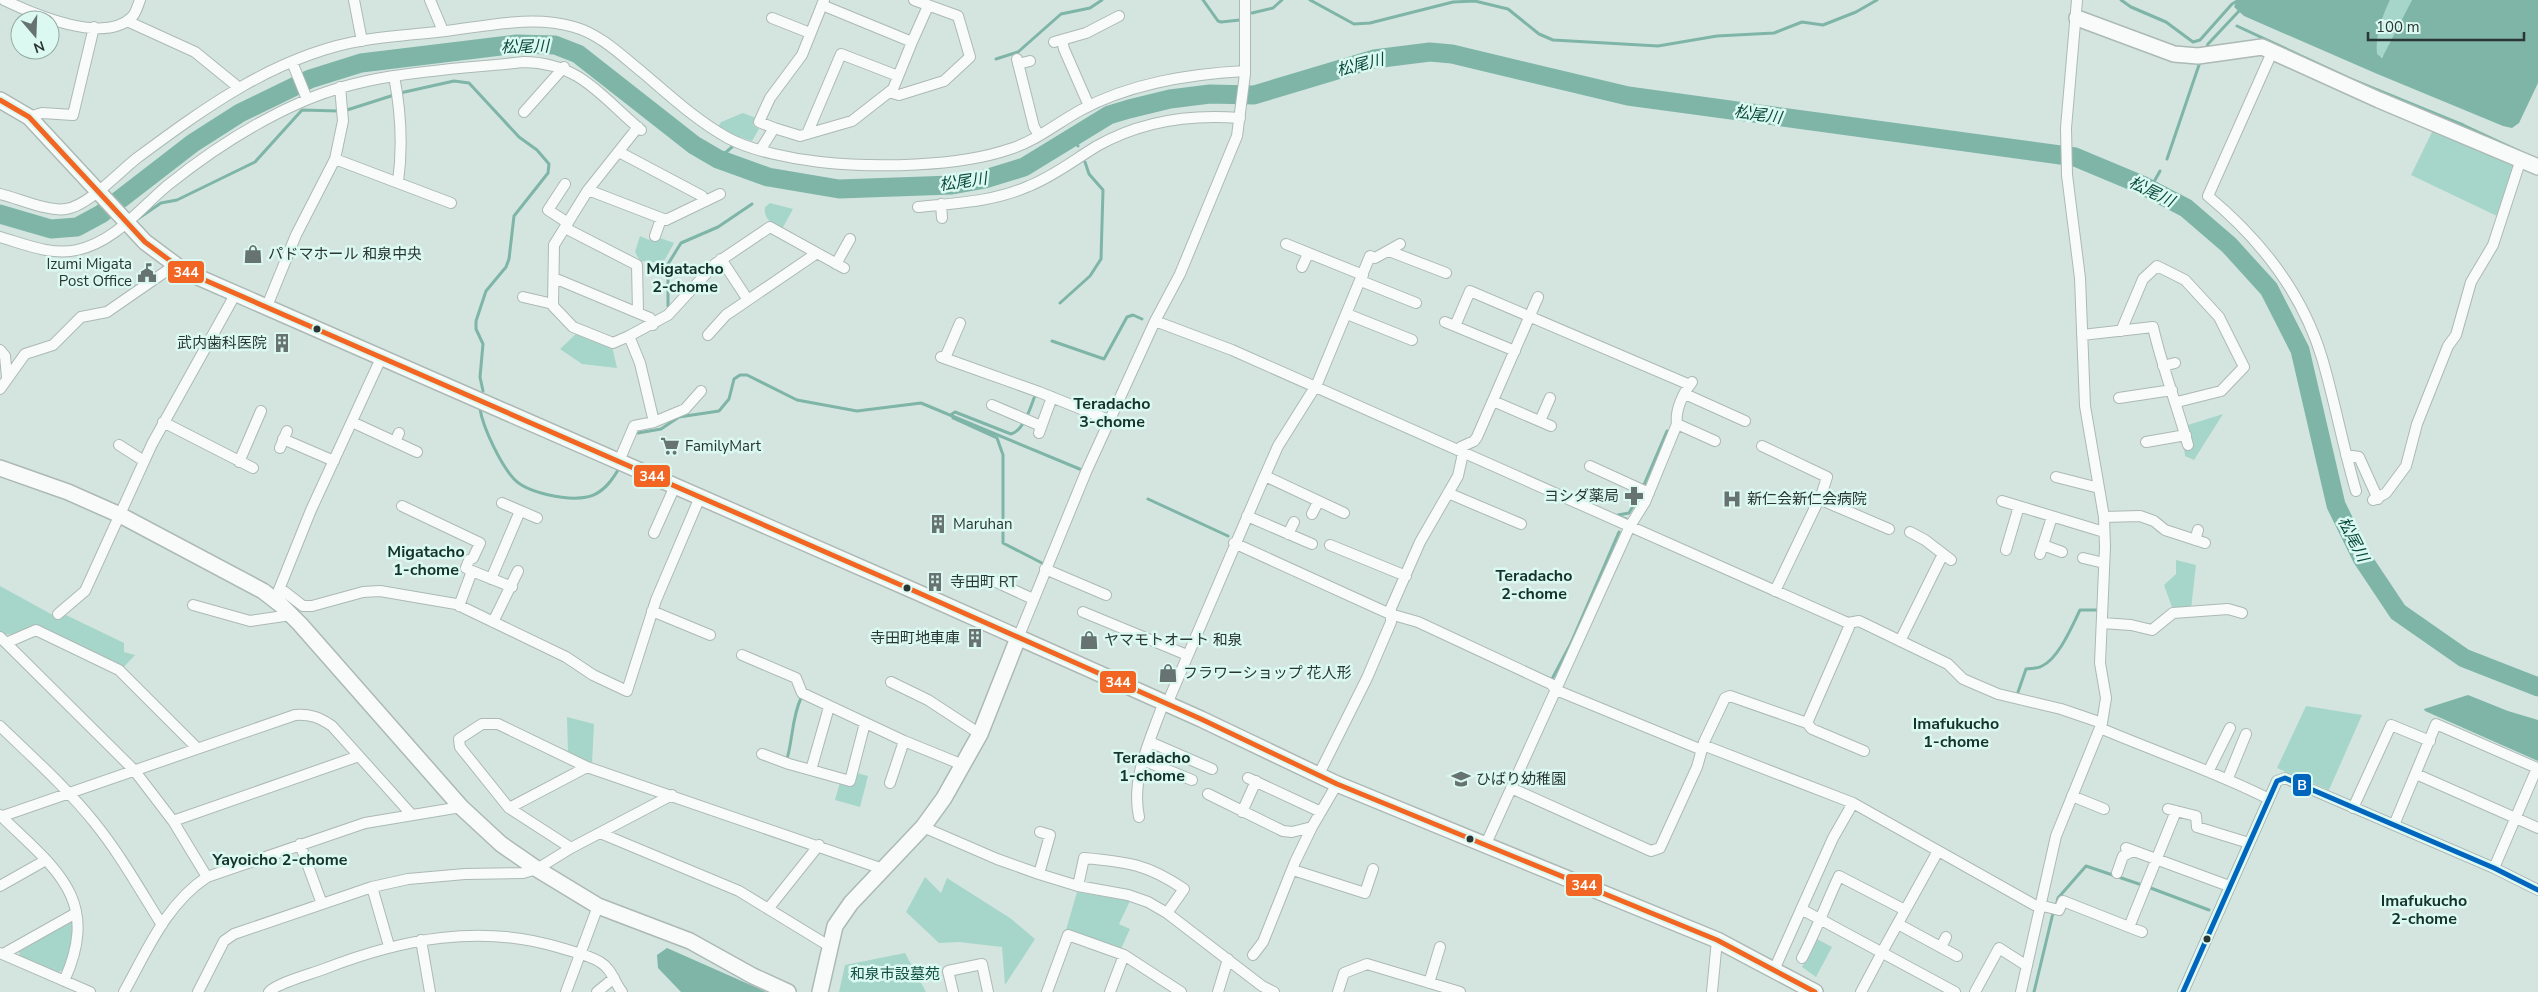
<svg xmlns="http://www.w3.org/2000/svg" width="2538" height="992" font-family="'Nunito Sans','Noto Sans JP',sans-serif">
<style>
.green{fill:#a6d6c9}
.water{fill:#7eb5a7}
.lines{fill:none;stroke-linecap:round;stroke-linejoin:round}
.stream{stroke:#7eb5a7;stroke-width:3}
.river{stroke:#7eb5a7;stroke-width:19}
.street-casing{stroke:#acb9b5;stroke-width:12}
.secondary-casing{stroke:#acb9b5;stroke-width:18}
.street{stroke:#f9fbfa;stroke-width:10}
.secondary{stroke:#f9fbfa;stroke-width:15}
.bus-1-casing{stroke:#dbf9f0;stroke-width:9}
.bus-2-casing{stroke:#dbf9f0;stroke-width:9}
.bus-1{stroke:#f26522;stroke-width:5}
.bus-2{stroke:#0065bd;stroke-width:5}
.bus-dot{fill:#2a3633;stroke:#dbf9f0;stroke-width:2}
.labels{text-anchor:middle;stroke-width:5;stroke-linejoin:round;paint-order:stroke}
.poi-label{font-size:15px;fill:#2a3633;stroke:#dbf9f0;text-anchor:start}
.park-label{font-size:15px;fill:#135144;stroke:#dbf9f0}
.water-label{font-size:16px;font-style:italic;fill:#08493d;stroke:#dbf9f0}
.neighbourhood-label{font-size:16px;font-weight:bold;fill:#14332b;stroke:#dbf9f0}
.line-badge{stroke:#dbf9f0;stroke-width:2}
.badge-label{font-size:14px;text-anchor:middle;font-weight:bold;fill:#fff}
</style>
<rect width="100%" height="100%" fill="#d4e5e0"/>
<path class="green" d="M 2390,0 L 2412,0 L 2385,55 L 2379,58 C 2369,43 2384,14 2390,0 Z
M 743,113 L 756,118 L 753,125 L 759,129 L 752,141 L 740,137 L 739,140 L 718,127 L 721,122 Z
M 2434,128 L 2511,162 L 2514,167 L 2497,216 L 2411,175 Z
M 770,203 L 793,209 L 782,229 C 772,223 763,219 765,207 Z
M 652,235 L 674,243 L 663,263 L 640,261 L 635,252 L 640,236 L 649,240 Z
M 578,332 L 612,346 L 617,368 L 582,364 L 560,349 Z
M 2223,414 L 2194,460 L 2185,456 L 2184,448 L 2193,445 L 2188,425 Z
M 2176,560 L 2196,565 L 2191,609 L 2173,610 L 2164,585 L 2176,574 Z
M 0,586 L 51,614 L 62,617 L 66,615 L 124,643 L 124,652 L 135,655 L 123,668 L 35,626 C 25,630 9,639 0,632 Z
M 2306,706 L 2362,715 L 2329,790 L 2277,768 Z
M 567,717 L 594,724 L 592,764 L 568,754 Z
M 857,773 L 868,776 L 860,807 L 835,800 L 840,782 L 853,786 Z
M 925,877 L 941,893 L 947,878 L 1010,918 L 1035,939 L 1005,985 L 1002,947 L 959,942 L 939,943 L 906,912 Z
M 1077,892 L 1130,901 L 1119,924 L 1130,929 L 1121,949 L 1066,930 Z
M 65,921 L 73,923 L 73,938 L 64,970 L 58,972 L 20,956 L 18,947 Z
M 1817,939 L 1832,947 L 1816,977 L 1802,967 Z
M 905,953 L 926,992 L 839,992 L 845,965 Z"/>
<path class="water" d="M 2237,0 L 2390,0 C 2382,17 2375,35 2377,54 L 2382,58 L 2412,0 L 2538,0 L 2538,83 L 2519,123 L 2512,128 L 2503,126 L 2375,73 L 2244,16 L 2234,7 Z
M 2468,695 L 2508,711 L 2538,720 L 2538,761 L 2425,711 L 2424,709 Z
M 667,948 L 762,990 L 766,992 L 681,992 L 658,968 L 657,955 Z"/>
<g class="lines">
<path class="stream" d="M 1203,0 L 1218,21 L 1221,22 L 1240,20
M 1310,0 L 1354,24 L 1370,23 L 1453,2 L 1475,1 L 1508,9 L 1539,34 L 1553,40 L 1658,46 L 1717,36 L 1774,33 L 1802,22 L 1823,25 L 1856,12 L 1877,0
M 2121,0 L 2131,7 L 2166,22 L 2193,42 L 2200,40 L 2232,4 L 2239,0
M 1252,13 L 1273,8 L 1282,0
M 2237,26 L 2353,80 L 2463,125 L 2519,151
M 2206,49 L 2208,44 L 2239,11
M 996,59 L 1018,52 L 1061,14 L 1090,8 L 1102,0
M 400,93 L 454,81 L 469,83 L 519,137 L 537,150 L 549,164 L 548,173 L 514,216 L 509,259 L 506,267 L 486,291 L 476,321 L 476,329 L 483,344 L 480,377 L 483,391
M 347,110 L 394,95
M 1074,137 L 1078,146
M 718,159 L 732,147
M 2167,159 L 2200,62
M 2150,189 L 2160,171
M 139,218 L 161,203 L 177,200 L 255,162 L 302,110 L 338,111
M 1060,303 L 1090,276 L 1101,259 L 1103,190 L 1089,174 L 1085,162
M 668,306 L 668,264 L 681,243 L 718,227 L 752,204
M 1052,341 L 1104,359 L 1127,317 L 1133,315 L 1142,319
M 480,409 C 483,428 501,465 514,479 C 527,493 567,501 587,497 C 602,494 611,482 618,470
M 952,414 L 955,412 L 1011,434 C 1025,430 1031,405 1036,393
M 952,415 L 953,418 L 997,438 L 1003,455 L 1003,543 L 1042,563
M 638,433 L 661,429 L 679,417 L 719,411 L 729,399 L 734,379 L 740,375 L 747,375 L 797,400 L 857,411 L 921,403 L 1082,470
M 1148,499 L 1228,536
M 1618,515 L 1629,513 L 1640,494 L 1667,431
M 1617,516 L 1626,519
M 1551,681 L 1571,643 L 1619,532
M 2017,695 L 2026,669 C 2031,668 2037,669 2042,666 C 2059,658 2072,626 2080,610 L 2097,610
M 787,759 C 793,738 792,717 801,698
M 2148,887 L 2209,910
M 2056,906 L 2058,898 L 2086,866 L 2142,885
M 2034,992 L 2053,913"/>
<path class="river" d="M 0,214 L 51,229 L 77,227 L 101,214 L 193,143 L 240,113 L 310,79 L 361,63 L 517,44 L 555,45 L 578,54 L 694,145 L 718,159 L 768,177 L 839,189 L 952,185 L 985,179 L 1024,167 L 1109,115 L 1129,109 L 1170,99 L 1210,94 L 1254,95 L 1374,59 L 1430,52 L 1452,54 L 1628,96 L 2075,157 L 2142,185 L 2186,208 L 2229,245 L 2269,289 L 2300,350 L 2336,505 L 2362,558 L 2398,612 L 2464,658 L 2538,687"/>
<g class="street-casing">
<path id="street" d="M 4,0 C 33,14 104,45 132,17 C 136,13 138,5 140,0
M 354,0 L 362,41
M 430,0 L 443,31
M 772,18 L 810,33
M 127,21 L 195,52 L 238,87
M 1062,40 L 1064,49 L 1089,106
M 912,42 L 928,6
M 1054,42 L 1086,33 L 1119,16
M 2273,50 L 2208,196 C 2261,240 2302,292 2322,358 C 2335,402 2343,447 2356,491
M 1017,59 L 1034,127 L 1039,135
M 292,62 L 307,99
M 1018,64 L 1030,61
M 394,76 C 401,112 403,146 398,182
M 889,92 L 899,95 L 944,81 L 970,57 L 958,16 L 914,0
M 524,112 L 564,67
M 29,117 L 42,113 L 73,115 L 94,27
M 774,128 L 800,136 L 852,121 L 893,89 L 912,42 L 822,5
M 807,134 L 841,54 L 898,76
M 761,149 L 774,128 L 759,122 L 770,98 L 802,55 L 824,0
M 619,152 L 702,196 L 705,201
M 335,159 L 343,121 L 340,87
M 565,184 L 548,210 L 568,223
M 588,190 L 666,220 L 720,194
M 0,194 C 18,198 48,212 66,209 C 88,206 119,172 137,158 C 206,107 278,54 365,40 C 391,36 419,34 446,31 C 487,26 533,15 574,27 C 600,34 622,56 642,72 C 669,95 697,121 728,138 C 752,151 793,159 820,162 C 875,168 958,167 1010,149 C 1036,141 1057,123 1081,110 C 1131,83 1189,74 1245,71
M 941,204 L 942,218
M 918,207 C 956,203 993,202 1029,186 C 1054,176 1074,160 1097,146 C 1141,121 1191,114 1240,118
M 565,228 L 637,265 L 638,312
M 655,236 L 661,219
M 0,237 C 24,244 52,256 77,250 C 116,241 139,209 168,185 C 209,152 257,121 306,100 C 374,71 452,70 524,62 C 581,63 601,97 641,130
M 1286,244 L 1363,275
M 1389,251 L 1446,273
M 721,259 L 748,300
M 836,264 L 850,239
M 1302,267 L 1308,254
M 554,278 L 650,318 L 653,325
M 1361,281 L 1416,303
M 523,297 L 553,304
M 267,306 L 296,235 L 335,159 L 451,203
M 1347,314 L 1412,340
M 1155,321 L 1232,350 L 1848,623 L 1859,621 L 1948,664 L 1963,679 L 1998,694 L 2061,709 L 2102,723
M 1445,322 L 1515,351
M 1455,326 L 1470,291 L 1690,385
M 2121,331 L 2143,279 L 2157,266 L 2185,280 L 2219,317 L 2244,367 L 2221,391 L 2177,402
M 708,335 L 726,315 L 817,253
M 2082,335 L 2153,327 C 2162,367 2177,405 2188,445
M 629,336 L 613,343 L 573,327 L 553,306 L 554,245 L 588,190 L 638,127
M 0,350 L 5,356 L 7,377
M 941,357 L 1039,392 L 1111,421
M 945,358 L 960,323
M 2163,366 L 2175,363
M 0,389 L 25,354 L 53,345 L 81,317 L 107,312 L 175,265
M 1685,394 L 1745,421
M 2119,398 L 2172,390
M 1493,401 L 1551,426
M 992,405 L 1041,426
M 1540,421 L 1550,398
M 163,422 L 253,468
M 352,422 L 417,452
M 654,422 L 685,409 L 701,391
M 1677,424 L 1715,441
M 1039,433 L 1052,397
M 283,439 L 334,461
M 395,442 L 399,433
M 2146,442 L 2186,435
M 119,445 L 144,461
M 1762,446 L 1827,477 L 1822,493 L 1775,591
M 280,448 L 287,431
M 2346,455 L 2359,457 L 2378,499
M 619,461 L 634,426 L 654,422 L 640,363 L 629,336 L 668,315 L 715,264 L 770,227 L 844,268
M 239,462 L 261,411
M 1590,466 L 1649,493
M 1265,476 L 1344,513
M 2056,477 L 2099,488
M 1448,493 L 1521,524
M 1819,499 L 1889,529
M 2373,500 L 2386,493 L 2406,466 L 2417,424 L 2448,346 L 2456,335 L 2471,282 L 2493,245 L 2521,159
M 2002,501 L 2104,532
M 502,503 L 537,518
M 402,506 L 480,543 L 473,558 L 469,560 L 466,568 L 472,571 L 459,606
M 1312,514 L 1318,502
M 1247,516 L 1312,544
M 2104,517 L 2140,516 L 2154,521 L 2165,530 L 2205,543
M 1910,532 L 1925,540 L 1951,560
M 654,533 L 675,486
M 1288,534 L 1294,522
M 2195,540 L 2198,530
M 1234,543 L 1390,614 L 1418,622 L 1551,684 L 1556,690 L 1702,750
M 1330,545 L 1406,576
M 2043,545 L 2062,552
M 2006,550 L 2019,506
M 2040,554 L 2052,517
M 2083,558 L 2104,563
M 1045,569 L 1106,595
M 472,571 L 512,587
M 491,579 L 520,511
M 994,581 L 1033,599
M 276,597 L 311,510 L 382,356
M 274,600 L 285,592 L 303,606 L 312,606 L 363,592 L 380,591 L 456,604 L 566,657 L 593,675 L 627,691 L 656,600 L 700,497
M 193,605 L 250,621 L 291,615
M 652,611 L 710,635
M 1083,612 L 1187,655
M 58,614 L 85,591 L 152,444 L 236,293
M 493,622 L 518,571
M 2102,623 L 2131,625 L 2152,630 L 2173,613 L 2228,609 L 2242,613
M 0,637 L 134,770 L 173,821 L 207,877
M 1018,638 L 1086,472 L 1155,321 L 1180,274 L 1237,136 L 1245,74 L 1245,0
M 1900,641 L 1943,554
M 6,643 L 36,630 L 119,670 L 197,748
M 742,655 L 796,678 L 802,693 L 904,741 L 963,765
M 891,682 L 928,700 L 980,734
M 1807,723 L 1812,729 L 1864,751
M 0,726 C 32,757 66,787 94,822 C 120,854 140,890 162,925
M 2100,728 C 2156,752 2214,771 2269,799
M 1150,742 L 1212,769
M 1703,745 L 1853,803 L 2038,907
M 762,754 L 789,764 L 850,781 L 865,723
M 1143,760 L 1192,780
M 811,770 L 829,707
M 2209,770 L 2230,728
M 1319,774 L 1367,678 L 1391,622 L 1391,608 L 1420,542 L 1458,476 L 1462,458 L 1461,447 L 1474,441 L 1477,437 L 1538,297
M 2416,774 L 2538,828
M 1248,778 L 1321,812
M 2228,778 L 2246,734
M 890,783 L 904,741
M 1511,788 L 1651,851 L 1660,848 L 1697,767 L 1704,742 L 1725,698 L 1730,696 L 1807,723 L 1849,627 L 1848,623
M 1208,794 L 1283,831 L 1292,832 L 1312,827
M 2072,796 L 2104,809
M 509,808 L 587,767
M 2353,808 L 2391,725 L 2430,741
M 2168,809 L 2196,816 L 2197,827 L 2249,843
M 1242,812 L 1256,781
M 0,815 C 54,868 102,898 64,981
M 0,817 L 295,715 C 310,714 319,717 332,726 L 411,814
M 1139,817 C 1131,779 1149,743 1162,707 L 1167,704 L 1263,480 L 1278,446 L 1317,384 L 1370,256 L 1375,258 L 1400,244
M 173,821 L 359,756
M 2394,825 L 2436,724 L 2537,768 L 2494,868
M 923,827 L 997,859 L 1039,874 L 1078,886 L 1128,895 L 1148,902 L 1167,913 L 1262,986 L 1274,992
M 600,833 L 739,891 L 829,946
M 300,844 L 322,904
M 1485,846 L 1630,526 L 1645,502 L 1677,424 C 1675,410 1683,393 1692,382
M 571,848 L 509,808 L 460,747 L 459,739 L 482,724 L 498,724 L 587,767 L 883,869
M 2126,848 L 2229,886
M 1293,870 L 1365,893 L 1373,869
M 2117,873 L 2123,856 L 2133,851
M 1039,874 L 1050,835 L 1040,832
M 0,886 L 46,860
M 1078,886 L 1084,858 C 1128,862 1147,864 1184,889 L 1167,913
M 372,887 L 389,946
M 2039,905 L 2059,910 L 2063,901 L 2129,927 L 2176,811
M 768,909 L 819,845
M 1801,909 L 1955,992
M 1898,924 L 1957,956
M 2129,927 L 2142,932
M 421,940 L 430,992
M 1941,947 L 1946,937
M 1882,952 L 1938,851
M 0,953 L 90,992
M 3,954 L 76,913
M 1253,955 L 1263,942 L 1295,862 L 1312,827 L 1337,784
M 1802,958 C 1816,931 1826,904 1839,876 L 1905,910
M 1774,970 L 1833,838 L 1853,803
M 1429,983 L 1440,947
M 124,992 C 147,951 166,904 207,877 L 365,823 L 461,807
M 198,992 L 224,941 L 234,934 L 372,887 L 408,879 L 465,874 L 523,873 L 537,869 L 571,848 L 672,795
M 269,992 C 277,983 311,974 324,969 C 401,939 481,923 561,948 C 574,952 589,955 600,962 C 612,969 614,982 622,992
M 566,992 L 598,906
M 597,992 L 614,978
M 953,992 L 948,971 L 982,964 L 988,992
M 1047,992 L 1068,935 L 1124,955 L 1181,992
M 1110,992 L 1124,955
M 1218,992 L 1228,959
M 1338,992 L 1344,973 L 1367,964 L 1460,992
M 1712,992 L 1717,940
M 1861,992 L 1879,958
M 1975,992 L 1999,948 L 2027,966
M 2021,992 L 2056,836 L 2102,723 L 2106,698 L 2100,663 L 2105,547 L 2104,517 L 2085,406 L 2080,278 L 2067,175 L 2066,128 L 2077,0
M 2183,992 L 2277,781 L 2285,778 L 2494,868 L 2538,890"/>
</g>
<g class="secondary-casing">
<path id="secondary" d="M 2077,18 L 2174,54 L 2198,56 L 2262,47 L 2379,100 L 2538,167
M 0,100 L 29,117 L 145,242 L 184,271 L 919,593 L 1201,719 L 1337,784 L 1717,940 L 1815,992
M 0,468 L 68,492 L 120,515 L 263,591 L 281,605 L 300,624 L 461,807 L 501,844 L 537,869 L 598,906 L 690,941 L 753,976 L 788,992
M 820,992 L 835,926 L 851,903 L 923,827 L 944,798 L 980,734 L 1018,638"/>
</g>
<use href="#street" class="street"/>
<use href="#secondary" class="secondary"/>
<g class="bus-1-casing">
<path id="bus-1" d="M 0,100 L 29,117 L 145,242 L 184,271 L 919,593 L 1201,719 L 1337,784 L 1717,940 L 1815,992"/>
</g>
<g class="bus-2-casing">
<path id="bus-2" d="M 2183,992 L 2277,781 L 2285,778 L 2494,868 L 2538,890"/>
</g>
<use href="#bus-1" class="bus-1"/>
<use href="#bus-2" class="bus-2"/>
</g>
<defs>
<g id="shop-bare" transform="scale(1.5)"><path d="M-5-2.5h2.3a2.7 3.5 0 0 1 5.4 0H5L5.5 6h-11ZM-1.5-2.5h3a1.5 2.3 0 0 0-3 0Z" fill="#667370" stroke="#dbf9f0" stroke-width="2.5" paint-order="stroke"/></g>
<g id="civic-bare" transform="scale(1.5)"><path d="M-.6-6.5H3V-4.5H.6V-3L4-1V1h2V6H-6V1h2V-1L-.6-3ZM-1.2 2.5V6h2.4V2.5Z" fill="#667370" stroke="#dbf9f0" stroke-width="2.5" paint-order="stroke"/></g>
<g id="building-bare" transform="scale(1.5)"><path d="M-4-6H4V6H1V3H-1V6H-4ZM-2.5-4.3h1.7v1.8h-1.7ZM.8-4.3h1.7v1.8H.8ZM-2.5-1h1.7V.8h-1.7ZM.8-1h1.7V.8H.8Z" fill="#667370" stroke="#dbf9f0" stroke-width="2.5" paint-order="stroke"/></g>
<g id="supermarket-bare" transform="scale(1.5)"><path d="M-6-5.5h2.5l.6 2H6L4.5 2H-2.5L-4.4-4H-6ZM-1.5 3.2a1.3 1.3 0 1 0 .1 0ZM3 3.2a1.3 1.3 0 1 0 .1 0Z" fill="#667370" stroke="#dbf9f0" stroke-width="2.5" paint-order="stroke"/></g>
<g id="pharmacy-bare" transform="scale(1.5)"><path d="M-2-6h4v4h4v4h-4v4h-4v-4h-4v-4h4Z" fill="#667370" stroke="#dbf9f0" stroke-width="2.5" paint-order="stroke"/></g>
<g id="hospital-bare" transform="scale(1.5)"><path d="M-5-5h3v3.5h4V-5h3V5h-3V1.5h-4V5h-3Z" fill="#667370" stroke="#dbf9f0" stroke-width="2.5" paint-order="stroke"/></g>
<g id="school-bare" transform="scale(1.5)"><path d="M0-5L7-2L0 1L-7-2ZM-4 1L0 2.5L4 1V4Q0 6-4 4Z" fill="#667370" stroke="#dbf9f0" stroke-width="2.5" paint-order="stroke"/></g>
</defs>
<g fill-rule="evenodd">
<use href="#shop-bare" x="253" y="254"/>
<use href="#civic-bare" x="147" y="273"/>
<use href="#building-bare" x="282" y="343"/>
<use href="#supermarket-bare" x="670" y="446"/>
<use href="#pharmacy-bare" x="1634" y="496"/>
<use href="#hospital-bare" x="1732" y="499"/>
<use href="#building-bare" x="938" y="524"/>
<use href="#building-bare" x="935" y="582"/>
<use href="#building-bare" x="975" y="638"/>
<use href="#shop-bare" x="1089" y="640"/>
<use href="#shop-bare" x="1168" y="673"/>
<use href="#school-bare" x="1461" y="779"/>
</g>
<g class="bus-dot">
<circle cx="317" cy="329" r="4.5"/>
<circle cx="907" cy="588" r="4.5"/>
<circle cx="1470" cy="839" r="4.5"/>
<circle cx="2207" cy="939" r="4.5"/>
</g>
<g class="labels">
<g class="poi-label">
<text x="268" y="259">パドマホール 和泉中央</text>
<text x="132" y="269" text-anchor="end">Izumi Migata<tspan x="132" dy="17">Post Office</tspan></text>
<text x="267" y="348" text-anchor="end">武内歯科医院</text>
<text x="685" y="451">FamilyMart</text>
<text x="1619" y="501" text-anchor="end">ヨシダ薬局</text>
<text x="1747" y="504">新仁会新仁会病院</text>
<text x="953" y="529">Maruhan</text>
<text x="950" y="587">寺田町 RT</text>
<text x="960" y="643" text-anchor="end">寺田町地車庫</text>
<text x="1104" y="645">ヤマモトオート 和泉</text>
<text x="1183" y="678">フラワーショップ 花人形</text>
<text x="1476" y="784">ひばり幼稚園</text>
</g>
<g class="park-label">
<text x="895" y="979">和泉市設墓苑</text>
</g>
<g class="water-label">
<text transform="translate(525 46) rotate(-1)" y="6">松尾川</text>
<text transform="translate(1360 64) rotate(-14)" y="6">松尾川</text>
<text transform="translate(1758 114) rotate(8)" y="6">松尾川</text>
<text transform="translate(963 181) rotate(-8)" y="6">松尾川</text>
<text transform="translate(2152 191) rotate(26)" y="6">松尾川</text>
<text transform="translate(2354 539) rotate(63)" y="6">松尾川</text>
</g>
<g class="neighbourhood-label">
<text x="685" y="274">Migatacho<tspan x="685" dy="18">2-chome</tspan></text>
<text x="1112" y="409">Teradacho<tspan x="1112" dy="18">3-chome</tspan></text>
<text x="426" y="557">Migatacho<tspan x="426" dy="18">1-chome</tspan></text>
<text x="1534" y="581">Teradacho<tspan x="1534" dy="18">2-chome</tspan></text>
<text x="1956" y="729">Imafukucho<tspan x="1956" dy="18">1-chome</tspan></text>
<text x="1152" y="763">Teradacho<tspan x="1152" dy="18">1-chome</tspan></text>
<text x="280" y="865">Yayoicho 2-chome</text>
<text x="2424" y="906">Imafukucho<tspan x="2424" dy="18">2-chome</tspan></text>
</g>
</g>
<g class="line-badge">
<rect x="167" y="260" width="38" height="24" rx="5" fill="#f26522"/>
<rect x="633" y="464" width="38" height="24" rx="5" fill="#f26522"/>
<rect x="1099" y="670" width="38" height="24" rx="5" fill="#f26522"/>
<rect x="2292" y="773" width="20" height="24" rx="5" fill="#0065bd"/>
<rect x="1565" y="873" width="38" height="24" rx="5" fill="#f26522"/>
</g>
<g class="badge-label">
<text x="186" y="277">344</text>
<text x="652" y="481">344</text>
<text x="1118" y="687">344</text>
<text x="2302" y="790">B</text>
<text x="1584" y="890">344</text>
</g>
<g transform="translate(35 35) rotate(161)"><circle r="24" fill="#dbf9f0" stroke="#94aba4"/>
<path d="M0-4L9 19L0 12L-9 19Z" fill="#667370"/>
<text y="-8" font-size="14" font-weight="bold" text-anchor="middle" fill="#2a3633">N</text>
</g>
<path d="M2368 32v8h156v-8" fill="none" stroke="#2a3633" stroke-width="2.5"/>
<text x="2376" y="32" font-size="15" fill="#2a3633" stroke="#dbf9f0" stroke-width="4" paint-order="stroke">100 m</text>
</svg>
